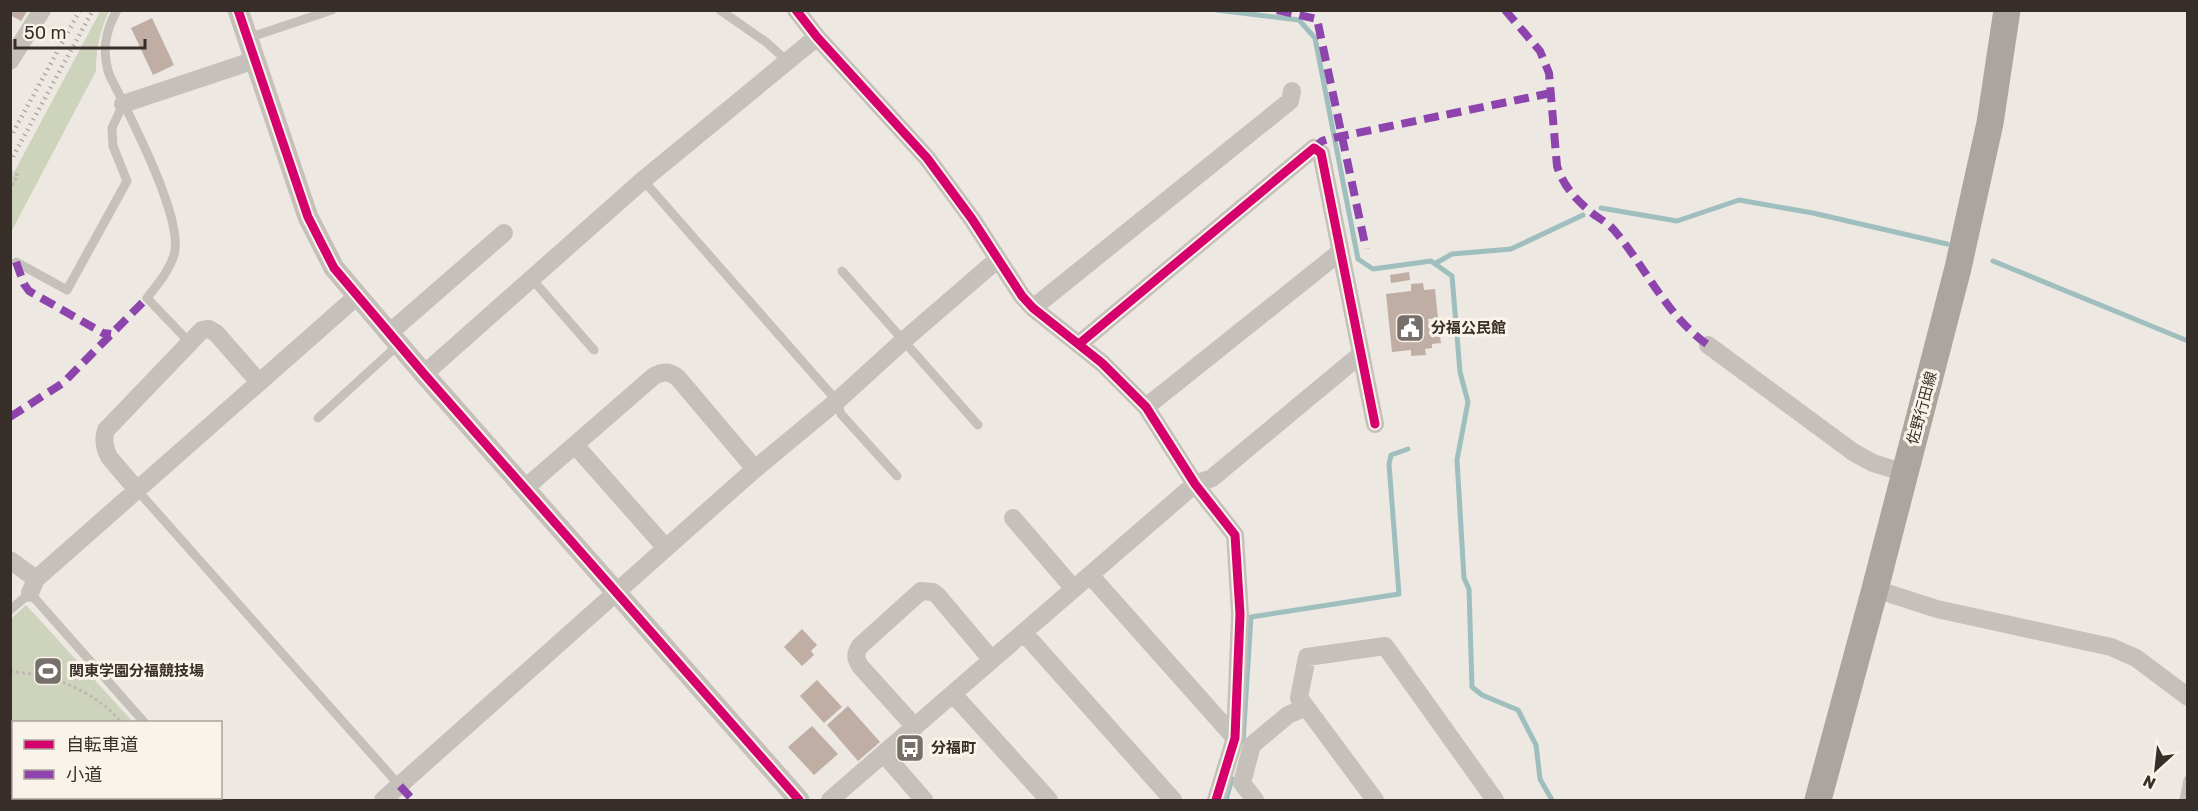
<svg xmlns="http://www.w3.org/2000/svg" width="2198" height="811" font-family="Rubik,'Noto Sans JP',sans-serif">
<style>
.green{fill:#ced3bc}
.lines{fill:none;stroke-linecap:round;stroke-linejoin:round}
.stream{stroke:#9fbebe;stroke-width:5}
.building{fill:#c0ada4}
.path{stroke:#bfb9b3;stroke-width:3;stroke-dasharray:3 3;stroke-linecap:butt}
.service{stroke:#c6c0bb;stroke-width:9}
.minor{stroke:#c6c0bb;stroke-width:18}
.tertiary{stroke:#c6c0bb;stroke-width:21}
.primary{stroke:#aba5a0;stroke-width:27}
.rail{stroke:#afa9a5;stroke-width:4.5;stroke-dasharray:1.5 4.5;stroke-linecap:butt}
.quiet{stroke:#8e44ad;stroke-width:8;stroke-dasharray:15 8;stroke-linecap:butt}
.cycleway-casing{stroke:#faf3ea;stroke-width:13}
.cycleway{stroke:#d6006c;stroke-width:9}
.labels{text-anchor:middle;stroke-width:6;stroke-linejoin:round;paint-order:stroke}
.poi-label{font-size:15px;font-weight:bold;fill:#382e29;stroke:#faf3ea;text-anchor:start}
.street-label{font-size:15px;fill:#382e29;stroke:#faf3ea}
</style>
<rect width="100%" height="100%" fill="#ede8e2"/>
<path class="green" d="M 101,10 L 109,11 C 100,30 96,49 96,71 L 11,232 L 11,178 Z
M 26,605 L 133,722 L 14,722 L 14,798 L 202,798 L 205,800 L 11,800 L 11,619 Z"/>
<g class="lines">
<path class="stream" d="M 1217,10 L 1299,20 L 1315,38 L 1358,259 L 1373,269 L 1431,261 L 1452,276 L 1460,372 L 1468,402 L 1457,460 L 1464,578 L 1469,589 L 1472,687 L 1482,695 L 1518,710 L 1536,745 L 1540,779 L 1552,800
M 1601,208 L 1677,221 L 1739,200 L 1813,213 L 1947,244
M 1993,261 L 2188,341
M 1436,263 L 1452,254 L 1511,249 L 1583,215
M 1243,741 L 1251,617 L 1399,594 L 1389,464 L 1391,455 L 1408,449
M 1226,800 L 1232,779"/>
</g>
<path class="building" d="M 10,10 L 28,10 L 21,21 L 10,15 Z
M 152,18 L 174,65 L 153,75 L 131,28 Z
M 1409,272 L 1410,280 L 1391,283 L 1390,275 Z
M 1423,283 L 1424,290 L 1435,289 L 1438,318 L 1428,319 L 1431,337 L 1440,336 L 1441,343 L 1432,344 L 1432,348 L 1425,349 L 1426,355 L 1411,356 L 1411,350 L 1392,352 L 1386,294 L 1411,291 L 1411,284 Z
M 802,629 L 817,645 L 811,651 L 814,655 L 802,666 L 784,647 Z
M 817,680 L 842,707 L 824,723 L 800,696 Z
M 848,706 L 880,742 L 858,761 L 827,725 Z
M 812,726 L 838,754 L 814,775 L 788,747 Z"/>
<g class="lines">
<path class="path" d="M 10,171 L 18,175 L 10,189
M 10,672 C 51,673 95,691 121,722
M 143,800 L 144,798"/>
<path class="service" d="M 117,10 C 105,32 102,51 109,74 C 127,111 185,219 174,255 C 169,271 157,285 147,298 L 190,343
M 720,10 L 766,42 L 787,61
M 248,38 L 332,10
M 643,180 L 837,401 L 841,414 L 897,476
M 16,262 L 67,290 L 127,181 L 113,146 L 112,128 L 123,104
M 842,271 L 978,425
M 531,278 L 594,350
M 318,418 L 398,345
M 137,490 L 400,786
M 10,610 L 30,593 L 144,722
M 211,798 L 213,800
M 2184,800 L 2188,780"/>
<path class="minor" d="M 796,10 L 817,37 L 927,158 L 972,219 L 1022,296 L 1033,308 L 1102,363 L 1146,407 L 1195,484 L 1235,535 L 1240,614 L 1235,738 L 1216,800
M 10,61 L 42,10
M 123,104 L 255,60
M 1033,308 L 1290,101 L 1292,91
M 388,334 L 504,233
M 1079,344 L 1314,148 L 1321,153 L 1375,424
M 1708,345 L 1853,452 L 1873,463 L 1905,473
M 424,374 L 643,180 L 817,37
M 1146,407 L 1340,252
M 575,445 L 666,548
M 524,489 L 654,376 C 664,371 670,371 678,378 L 755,469
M 137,490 L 109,457 C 105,449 103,439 106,430 L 202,330 L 209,329 L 216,333 L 259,382
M 1013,518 L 1074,589
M 10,560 L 36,579
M 1090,575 L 1235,738
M 1875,589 L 1937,609 L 2111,647 L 2136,658 L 2188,697
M 30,593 L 36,579 L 356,297
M 1024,633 L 1173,800
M 953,694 L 1049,800
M 1306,707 L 1375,800
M 915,727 L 860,666 C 855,657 855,654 860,646 L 921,591 L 933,592 L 938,596 L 992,660
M 884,754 L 924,800
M 383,800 L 666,548 L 755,469 L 837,401 L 903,341 L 998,259
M 830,800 L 1195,484 L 1212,478 L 1360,355
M 1255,800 L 1242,783 L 1252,745 L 1288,715 L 1306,707 L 1299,698 L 1307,657 L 1385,646 L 1495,800"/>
<path class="tertiary" d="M 238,10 L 308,217 L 334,268 L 424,374 L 799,800"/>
<path class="primary" d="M 1818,800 L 1875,589 L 1958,268 L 1990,123 L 2007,10"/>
<path class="rail" d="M 10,138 L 80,10
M 10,162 L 93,10"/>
<path class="quiet" d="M 1277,10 L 1317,19 L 1366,249
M 1505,10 L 1540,51 L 1549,73 L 1557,166 C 1564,188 1578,202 1596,216 C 1602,220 1609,224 1614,230 C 1647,269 1665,314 1708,345
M 1314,148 L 1322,141 L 1328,139 L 1551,93
M 16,262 L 24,284 L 29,291 L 103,333 L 111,334
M 10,417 L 63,383 L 147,298
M 400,786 L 413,800"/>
<g class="cycleway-casing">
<path id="cycleway" d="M 238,10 L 308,217 L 334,268 L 424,374 L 799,800
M 796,10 L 817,37 L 927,158 L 972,219 L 1022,296 L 1033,308 L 1102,363 L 1146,407 L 1195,484 L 1235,535 L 1240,614 L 1235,738 L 1216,800
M 1079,344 L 1314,148 L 1321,153 L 1375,424"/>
</g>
<use href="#cycleway" class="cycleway"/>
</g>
<defs>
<g id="civic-square" transform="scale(1.5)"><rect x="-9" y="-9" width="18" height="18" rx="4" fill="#776f6a" stroke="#faf3ea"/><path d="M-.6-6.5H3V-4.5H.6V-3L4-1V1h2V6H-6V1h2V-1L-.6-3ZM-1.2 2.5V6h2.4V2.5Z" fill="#fff"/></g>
<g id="stadium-square" transform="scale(1.5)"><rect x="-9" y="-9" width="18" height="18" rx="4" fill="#776f6a" stroke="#faf3ea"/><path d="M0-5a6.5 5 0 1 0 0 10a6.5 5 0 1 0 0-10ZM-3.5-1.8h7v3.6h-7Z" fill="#fff"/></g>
<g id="bus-square" transform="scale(1.5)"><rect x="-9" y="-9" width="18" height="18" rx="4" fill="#776f6a" stroke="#faf3ea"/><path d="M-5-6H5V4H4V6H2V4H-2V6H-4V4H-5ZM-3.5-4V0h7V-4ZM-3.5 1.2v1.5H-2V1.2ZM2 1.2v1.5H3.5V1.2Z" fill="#fff"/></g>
</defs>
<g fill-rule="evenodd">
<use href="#civic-square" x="1410" y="328"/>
<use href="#stadium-square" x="48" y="671"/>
<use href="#bus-square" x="910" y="748"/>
</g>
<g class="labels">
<g class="poi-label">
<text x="1431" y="333">分福公民館</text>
<text x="69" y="676">関東学園分福競技場</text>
<text x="931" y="753">分福町</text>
</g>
<g class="street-label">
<text transform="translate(1922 408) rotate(-75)" y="5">佐野行田線</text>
</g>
</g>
<rect width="2198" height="811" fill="none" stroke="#382e29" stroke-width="24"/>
<rect x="12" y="721" width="210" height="78" fill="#faf3ea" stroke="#aca49d" stroke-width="1.5"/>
<rect x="24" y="740" width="30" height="9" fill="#d6006c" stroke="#aca49d" stroke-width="1.5"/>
<text x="66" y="751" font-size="18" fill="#382e29">自転車道</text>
<rect x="24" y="770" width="30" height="9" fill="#8e44ad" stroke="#aca49d" stroke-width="1.5"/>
<text x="66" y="781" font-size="18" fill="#382e29">小道</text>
<g transform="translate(2156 769) rotate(207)" stroke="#faf3ea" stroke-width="4.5" paint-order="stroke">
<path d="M0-4.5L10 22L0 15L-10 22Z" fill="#382e29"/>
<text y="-9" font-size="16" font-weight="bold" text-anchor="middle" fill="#382e29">N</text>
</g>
<path d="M15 39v9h130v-9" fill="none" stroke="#382e29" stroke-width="3"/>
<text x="24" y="39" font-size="18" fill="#382e29" stroke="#faf3ea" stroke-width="4.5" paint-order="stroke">50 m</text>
</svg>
